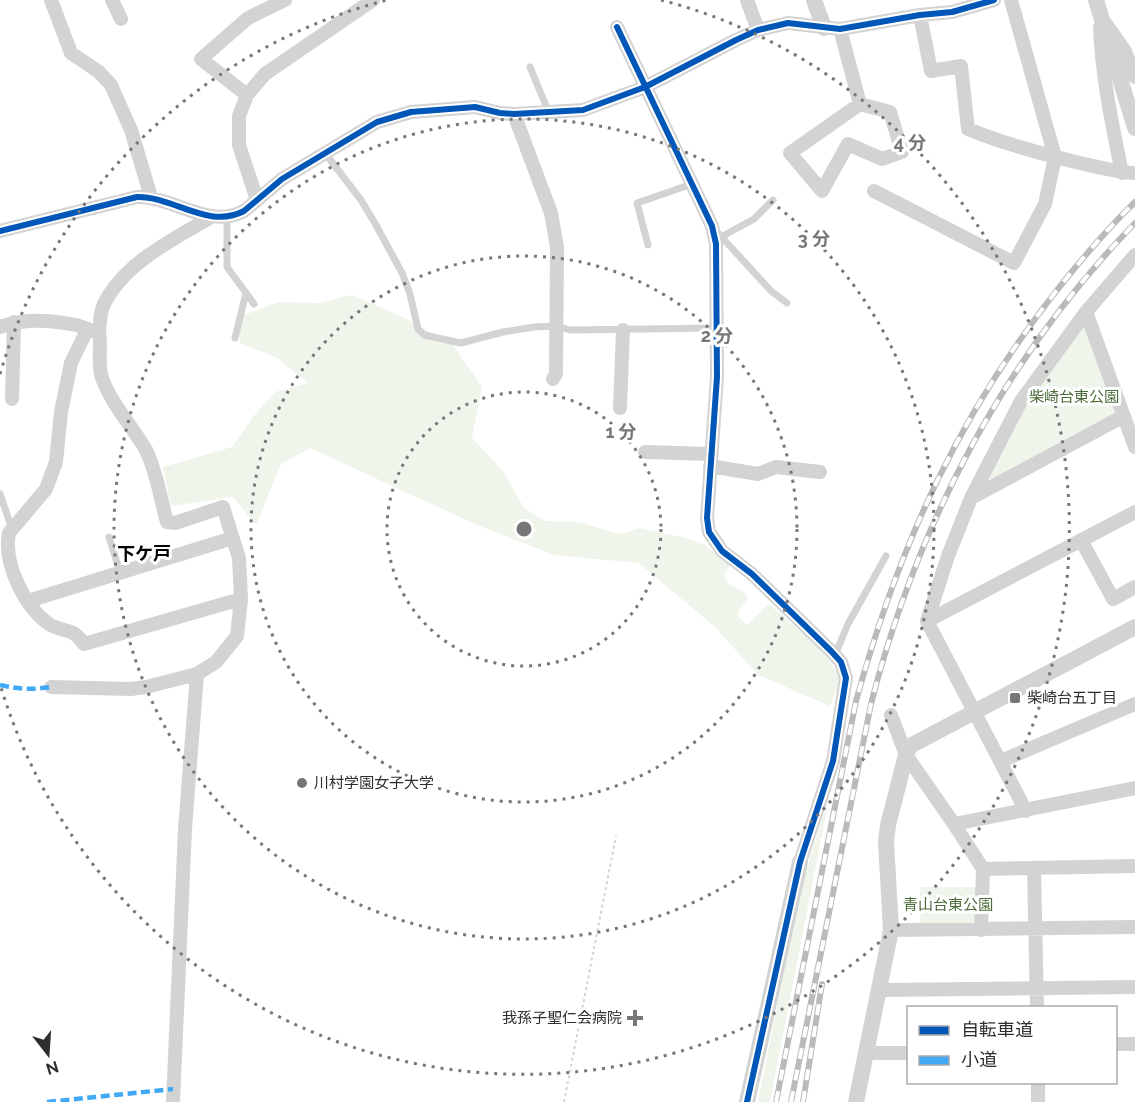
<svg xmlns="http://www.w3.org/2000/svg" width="1135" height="1102" font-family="Raleway,'Noto Sans JP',sans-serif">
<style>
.green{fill:#eff5eb}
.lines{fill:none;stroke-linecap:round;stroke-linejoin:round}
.path{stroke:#d3d3d3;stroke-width:2;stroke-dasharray:3 3;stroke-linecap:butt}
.service{stroke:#d3d3d3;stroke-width:7}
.minor{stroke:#d3d3d3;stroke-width:14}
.tertiary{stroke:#d3d3d3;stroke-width:16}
.rail-casing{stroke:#bababa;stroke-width:6}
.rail{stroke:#fff;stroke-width:4;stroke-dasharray:11;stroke-linecap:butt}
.quiet{stroke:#3fa9f5;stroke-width:4.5;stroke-dasharray:9 4.5;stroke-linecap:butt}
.cycleway-casing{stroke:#fff;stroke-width:10}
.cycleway{stroke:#0057b8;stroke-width:6}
.ring{fill:none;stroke:#777;stroke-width:3;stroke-dasharray:3 6}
.poi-dot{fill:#777;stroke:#fff;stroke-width:2}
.labels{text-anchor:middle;stroke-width:6;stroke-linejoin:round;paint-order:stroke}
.park-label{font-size:15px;fill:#4b6b39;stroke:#fff}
.poi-label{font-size:15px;fill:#2e2e2e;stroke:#fff;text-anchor:start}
.quarter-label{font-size:18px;font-weight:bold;fill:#000;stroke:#fff}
.centre{fill:#777;stroke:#fff;stroke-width:3}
.ring-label{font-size:18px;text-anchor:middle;font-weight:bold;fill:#777;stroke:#fff;stroke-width:6;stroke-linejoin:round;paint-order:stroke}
</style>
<rect width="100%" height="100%" fill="#fff"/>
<path class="green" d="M 352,295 L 405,318 L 453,345 L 482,387 L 472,438 L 503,471 L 524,508 L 545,521 L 579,522 L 620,534 L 640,528 L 682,537 L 704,544 L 730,566 L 724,574 L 727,583 L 744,592 L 748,598 L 740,608 L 738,616 L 747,625 L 769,604 C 784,617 838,660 839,679 C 839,687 833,698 830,706 L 758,675 L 715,627 L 639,563 L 554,555 L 477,525 L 310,448 L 281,464 L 256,525 L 233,497 L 171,506 L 163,467 L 232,447 L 253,417 L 275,392 L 308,383 L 276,357 L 240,343 L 237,318 L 278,302 L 319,303 Z
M 1085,321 L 1119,414 L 993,482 L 987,479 L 1017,419 L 1041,380 Z
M 830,793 L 770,1102 L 758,1102 L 799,893 Z
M 920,887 L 977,887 L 977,920 L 974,924 L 920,924 Z"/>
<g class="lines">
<path class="path" d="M 564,1102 L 616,836"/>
<path class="service" d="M 530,67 L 549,113
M 325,153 L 361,200 L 376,225 L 402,273 L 410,294 L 418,329 L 424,335 L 461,343 L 503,332 L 534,327 L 556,326 L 570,330 L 717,328
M 227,217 L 227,267 L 254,304
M 718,233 L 771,291 L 787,303
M 721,237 L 754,219 L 773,200
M 648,245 L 637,203 L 692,184
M 235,338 L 246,293
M 0,494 L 12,529
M 109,537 L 120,572
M 835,655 L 848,624 L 886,556"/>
<path class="minor" d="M 51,0 L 71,53 L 99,72 L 111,85 L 131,130 L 151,197
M 112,0 L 121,19
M 747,0 L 758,30
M 920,15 L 931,71 L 961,66 L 968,129 C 1004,144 1042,154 1080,163 C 1098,167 1116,172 1135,173
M 1106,24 L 1125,51 L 1135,77
M 617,27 L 712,226 L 716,244 L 717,377 L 707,518 L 709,532 L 722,551 L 752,574 L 831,651 L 841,662 L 846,678 L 833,761 L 800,862
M 1100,27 C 1102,77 1112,124 1122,173
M 840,29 L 860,104 L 790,153 L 822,191 L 848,144 L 882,159 L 902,152 L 890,112 L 860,104
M 247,95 L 201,59 L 248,18 L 285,0
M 514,114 L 551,213 L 557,247 L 556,374 L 553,379
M 874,191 L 1014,263 L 1045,204 L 1055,157 L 1011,0
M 257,200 L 239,145 L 239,116 L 247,95 L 265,74 L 373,0
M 0,231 L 137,197 C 173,196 208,230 244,211 L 282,179 L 377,122 L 411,112 L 475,107 L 500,113 L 514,114 L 583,110 L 645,87 L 736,40 L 758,30 L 788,23 L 840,29 L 920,15 L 952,12 L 994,0
M 1086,312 L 1135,447
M 0,327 C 25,318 50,320 76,325 C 84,327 90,331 99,332 C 102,347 97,364 102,378 C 112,405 132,426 146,450 C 156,470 161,500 167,522 L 175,523 L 223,507 L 239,558 L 241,599 L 237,636 L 216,662 L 197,674 L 146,687 L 131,689 L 51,687
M 87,330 L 71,363 L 61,412 L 56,462 L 46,489 L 9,533 C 3,564 25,607 49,624 C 56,629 64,629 71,632 C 77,634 81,640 84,644 L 241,599
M 99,332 C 100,323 100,312 104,304 C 125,262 174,239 213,216
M 12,399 L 14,322
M 620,408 L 623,330
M 645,452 L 710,454
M 710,466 L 758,474 L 776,467 L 820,472
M 971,498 L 1124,416
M 1081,540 L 1113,599 L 1135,587
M 28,601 L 233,538
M 927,621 L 1135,512
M 891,715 L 906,755 L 954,824 L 983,869 L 1135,866
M 1001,761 L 1135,704
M 1026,811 L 927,621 L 948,556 L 971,498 L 1021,401 L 1086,312 L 1135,255
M 954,824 L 1135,788
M 1034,869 L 1037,1008
M 891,930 L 1135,927
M 981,930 L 983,869
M 880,990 L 1135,987
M 1116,1044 L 1135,1044
M 866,1053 L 908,1053
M 1038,1082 L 1038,1102
M 173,1102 L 185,829 L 197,674"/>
<path class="tertiary" d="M 814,0 L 824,28
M 1096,0 L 1135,128
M 747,1102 L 800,862
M 856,1102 L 891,930 L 886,842 L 888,825 L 906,755 L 910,746 L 1135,627"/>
<g class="rail-casing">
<path id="rail" d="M 776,1102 L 856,701 C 900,542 961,409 1065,280 C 1087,253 1110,226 1135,202
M 791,1102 L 871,704 C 917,524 1005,357 1135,223
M 803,1102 L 822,984"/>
</g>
<use href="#rail" class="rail"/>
<path class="quiet" d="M 0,685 C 18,689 33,690 51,687
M 47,1102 L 173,1089"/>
<g class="cycleway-casing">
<path id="cycleway" d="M 617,27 L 712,226 L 716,244 L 717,377 L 707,518 L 709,532 L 722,551 L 752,574 L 831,651 L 841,662 L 846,678 L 833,761 L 800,862 L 747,1102
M 0,231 L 137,197 C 173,196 208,230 244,211 L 282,179 L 377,122 L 411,112 L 475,107 L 500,113 L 514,114 L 583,110 L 645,87 L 736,40 L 758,30 L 788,23 L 840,29 L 920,15 L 952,12 L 994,0"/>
</g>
<use href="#cycleway" class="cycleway"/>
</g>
<g class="ring">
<circle cx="524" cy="529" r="137"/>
<circle cx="524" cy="529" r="273"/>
<circle cx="524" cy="529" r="410"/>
<path d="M0 374A546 546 0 0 1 387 0M661 0A546 546 0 1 1 0 684"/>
</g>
<g class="poi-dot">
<rect x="1009" y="692" width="12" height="12" rx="3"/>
<circle cx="302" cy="783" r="6"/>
<path d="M632 1009h6v6h6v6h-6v6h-6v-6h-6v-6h6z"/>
</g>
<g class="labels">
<g class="park-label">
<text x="1074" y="402">柴崎台東公園</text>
<text x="948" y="910">青山台東公園</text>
</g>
<g class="poi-label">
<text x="1027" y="703">柴崎台五丁目</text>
<text x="314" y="788">川村学園女子大学</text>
<text x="622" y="1023" text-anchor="end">我孫子聖仁会病院</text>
</g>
<g class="quarter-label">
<text x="144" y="560">下ケ戸</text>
</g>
</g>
<circle cx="524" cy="529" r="9" class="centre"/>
<g class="ring-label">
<text x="910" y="149">4 分</text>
<text x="814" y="245">3 分</text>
<text x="717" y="342">2 分</text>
<text x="621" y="438">1 分</text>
</g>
<rect x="907" y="1006" width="210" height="78" fill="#ffffff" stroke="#ababab" stroke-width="1.5"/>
<rect x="919" y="1026" width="30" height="9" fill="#0057b8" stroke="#ababab" stroke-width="1.5"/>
<text x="961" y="1036" font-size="18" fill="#2e2e2e">自転車道</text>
<rect x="919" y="1056" width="30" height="9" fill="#3fa9f5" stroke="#ababab" stroke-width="1.5"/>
<text x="961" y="1066" font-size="18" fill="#2e2e2e">小道</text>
<g transform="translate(48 1054) rotate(163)" stroke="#ffffff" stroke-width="4.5" paint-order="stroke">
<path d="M0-4.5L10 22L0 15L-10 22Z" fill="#2e2e2e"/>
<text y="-9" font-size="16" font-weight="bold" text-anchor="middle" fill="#2e2e2e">N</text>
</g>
</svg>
